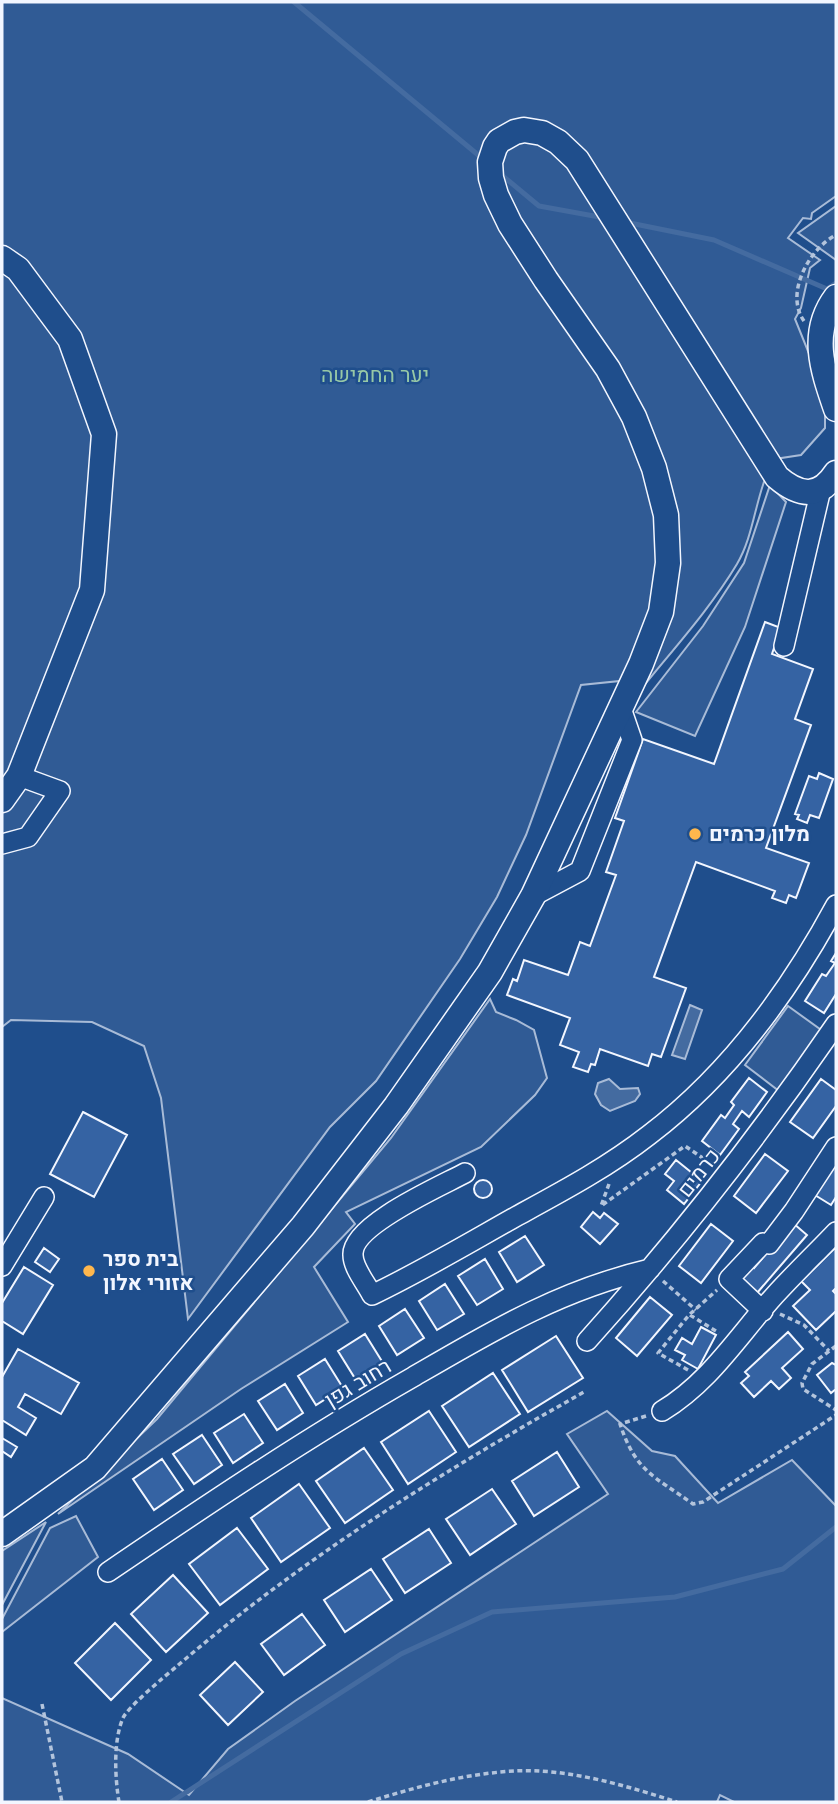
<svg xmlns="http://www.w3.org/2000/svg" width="838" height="1804" font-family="'Noto Sans',Heebo,sans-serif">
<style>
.green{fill:#305b95;stroke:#a8bbd7;stroke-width:2}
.water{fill:#446ba0;stroke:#a8bbd7;stroke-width:2}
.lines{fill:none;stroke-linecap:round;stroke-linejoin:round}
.stream{stroke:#446ba0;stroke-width:5}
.building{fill:#3563a3;stroke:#f2f6ff;stroke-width:2}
.minor-casing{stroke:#f2f6ff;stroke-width:22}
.major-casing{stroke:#f2f6ff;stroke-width:27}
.path{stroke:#b3c4dc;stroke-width:3.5;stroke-dasharray:5 3.5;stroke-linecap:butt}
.minor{stroke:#1f4e8c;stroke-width:19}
.major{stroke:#1f4e8c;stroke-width:24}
.poi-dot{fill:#ffb74d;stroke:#1f4e8c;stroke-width:2.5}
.labels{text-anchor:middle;stroke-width:5;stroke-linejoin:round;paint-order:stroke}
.park-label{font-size:21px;fill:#97c8a6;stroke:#1f4e8c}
.poi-label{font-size:21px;font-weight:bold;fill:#f2f6ff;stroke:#1f4e8c;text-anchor:start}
.street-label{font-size:21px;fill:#f2f6ff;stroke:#1f4e8c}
</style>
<rect width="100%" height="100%" fill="#1f4e8c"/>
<path class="green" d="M 2,2 L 836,2 L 836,196 L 812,213 L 811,219 L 803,218 L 788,238 L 820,260 L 810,268 L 801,308 L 795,319 L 825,393 L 825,428 L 801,455 L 775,459 C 755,490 756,532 737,564 C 704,619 658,665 620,716 L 630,680 L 581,685 L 526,835 L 497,897 L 460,959 L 376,1081 L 330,1127 L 188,1319 L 161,1098 L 144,1046 L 92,1022 L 11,1020 L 2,1027 Z
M 836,206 L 836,260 L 798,233 Z
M 770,485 L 786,502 L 745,627 L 695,736 L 636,712 L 703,626 L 744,563 Z
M 490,999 L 496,1012 L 516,1020 L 534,1030 L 547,1078 L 535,1095 L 481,1147 L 346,1212 L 355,1224 L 314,1267 L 348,1322 L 241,1389 L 58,1514 L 157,1419 L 391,1138 Z
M 788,1006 L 824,1032 L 779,1091 L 745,1065 Z
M 607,1411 L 652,1451 L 675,1456 L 718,1503 L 792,1460 L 836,1506 L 836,1802 L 734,1802 L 720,1795 L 717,1802 L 2,1802 L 2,1698 L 128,1754 L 189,1795 L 228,1749 L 295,1701 L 608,1494 L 567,1434 Z
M 76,1516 L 98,1557 L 2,1632 L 2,1619 L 50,1528 Z
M 46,1522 L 2,1605 L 2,1551 Z"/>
<path class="water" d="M 690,1005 L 702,1010 L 685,1059 L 672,1055 Z
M 609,1079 L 620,1089 L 638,1088 L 640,1094 L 635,1101 L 610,1111 L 601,1105 L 595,1094 L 598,1083 Z"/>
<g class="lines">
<path class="stream" d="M 294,2 L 483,159
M 498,172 L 539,206 L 605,218
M 625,222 L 714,240 L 827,289 L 836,283
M 171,1802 L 401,1654 L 492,1612 L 675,1597 L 783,1569 L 836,1527"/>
</g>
<path class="building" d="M 765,622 L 781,628 L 772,654 L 813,669 L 795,719 L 811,725 L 766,848 L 809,863 L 796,898 L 789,895 L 786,903 L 772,898 L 775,891 L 696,862 L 654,977 L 686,988 L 661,1057 L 652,1054 L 648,1066 L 600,1049 L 595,1065 L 591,1064 L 588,1072 L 573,1067 L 579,1052 L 560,1045 L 570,1018 L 507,995 L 513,979 L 517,981 L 524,960 L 568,975 L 580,942 L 590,946 L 616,875 L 606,872 L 624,821 L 615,818 L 643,739 L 714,764 Z
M 819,773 L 833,779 L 819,818 L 810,815 L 807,823 L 797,819 L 799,815 L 795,814 L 809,776 L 817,779 Z
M 836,953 L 836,994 L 824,1013 L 805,1001 L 822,974 L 826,976 L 835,963 L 831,961 Z
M 749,1078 L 767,1092 L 749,1117 L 742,1111 L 733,1124 L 739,1129 L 720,1155 L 702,1141 L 721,1115 L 725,1118 L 734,1105 L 731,1102 Z
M 821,1079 L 836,1090 L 836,1106 L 813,1138 L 790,1122 Z
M 83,1112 L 127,1135 L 94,1197 L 50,1174 Z
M 765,1154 L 788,1171 L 756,1213 L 734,1196 Z
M 836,1154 L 836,1197 L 831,1205 L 810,1192 Z
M 676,1160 L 702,1181 L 684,1204 L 667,1190 L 674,1181 L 665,1174 Z
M474 1189a9 9 0 1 1 18 0a9 9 0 1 1-18 0Z
M 593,1212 L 600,1218 L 604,1213 L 618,1224 L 600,1244 L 581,1227 Z
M 793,1223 L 807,1235 L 757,1293 L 737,1276 L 748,1263 L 754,1268 Z
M 711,1224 L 733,1241 L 701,1283 L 679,1266 Z
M 525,1236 L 544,1265 L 517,1282 L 499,1252 Z
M 836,1247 L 836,1288 L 833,1291 L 836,1294 L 836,1311 L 816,1330 L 793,1306 L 810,1290 L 801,1281 Z
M 44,1248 L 59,1259 L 50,1272 L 35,1262 Z
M 485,1259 L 503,1289 L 477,1305 L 458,1276 Z
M 24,1267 L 53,1285 L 23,1334 L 2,1321 L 2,1303 Z
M 445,1284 L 464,1314 L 437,1330 L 419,1301 Z
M 650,1297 L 672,1315 L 637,1356 L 616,1338 Z
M 405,1309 L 424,1338 L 397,1355 L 379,1326 Z
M 701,1327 L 716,1335 L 698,1369 L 682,1360 L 685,1355 L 675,1350 L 682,1338 L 692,1344 Z
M 788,1332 L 803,1349 L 782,1368 L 791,1378 L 779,1389 L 771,1381 L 754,1397 L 741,1383 L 749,1376 L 745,1372 Z
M 365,1334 L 383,1363 L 356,1380 L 338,1351 Z
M 556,1336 L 583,1378 L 528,1412 L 502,1370 Z
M 18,1349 L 79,1383 L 61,1414 L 25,1394 L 18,1407 L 36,1418 L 26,1435 L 2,1420 L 2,1377 Z
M 325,1359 L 343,1388 L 316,1405 L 298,1376 Z
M 832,1363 L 836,1365 L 836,1389 L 831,1393 L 817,1375 Z
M 493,1373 L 520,1414 L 469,1447 L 442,1406 Z
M 285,1384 L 303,1413 L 277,1430 L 258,1401 Z
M 429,1411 L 456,1452 L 408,1484 L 381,1442 Z
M 244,1414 L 263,1443 L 233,1463 L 214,1433 Z
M 202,1435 L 222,1465 L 194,1484 L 173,1454 Z
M 2,1438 L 17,1447 L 11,1457 L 2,1451 Z
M 364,1448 L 393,1490 L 345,1523 L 316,1481 Z
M 557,1452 L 579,1487 L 534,1516 L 512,1481 Z
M 162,1459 L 183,1490 L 154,1510 L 133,1479 Z
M 299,1484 L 330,1528 L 281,1562 L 251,1518 Z
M 492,1489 L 516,1524 L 470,1555 L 446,1519 Z
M 237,1528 L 268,1569 L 220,1605 L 189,1564 Z
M 429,1529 L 451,1563 L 405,1593 L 383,1559 Z
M 371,1569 L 392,1600 L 345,1632 L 324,1600 Z
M 173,1575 L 208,1613 L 166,1652 L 131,1614 Z
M 302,1614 L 325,1645 L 284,1675 L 261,1644 Z
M 115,1623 L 151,1660 L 111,1700 L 75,1663 Z
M 235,1662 L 263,1692 L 228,1725 L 200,1695 Z"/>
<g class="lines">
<g class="minor-casing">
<path id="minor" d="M 784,646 L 821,489
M 2,844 L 28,837 L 60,791 L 19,776
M 533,896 L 580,871 L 632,740 L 621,708
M 465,1173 C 441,1186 351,1225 353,1255 C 353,1268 366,1283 372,1295 C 422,1271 469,1243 517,1216 C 563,1191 608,1167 649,1135 C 728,1075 789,992 836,905
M 2,1266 L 44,1197
M 763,1311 L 729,1279 L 763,1243 L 769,1244 L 794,1211 L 836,1147
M 587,1341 C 677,1241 760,1135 836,1024
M 662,1411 C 710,1382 738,1336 775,1295 C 795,1273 816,1253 836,1232
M 108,1572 C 208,1504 308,1437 413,1377 C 492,1331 560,1290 650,1269"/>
</g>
<g class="major-casing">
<path id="major" d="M 2,258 L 18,269 L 70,339 L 104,434 L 92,590 L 19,776 L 2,800
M 836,297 C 809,333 823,371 836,409
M 2,1534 L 95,1468 L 303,1226 L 396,1106 L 490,972 L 533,896 L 641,664 L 661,612 L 668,563 L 666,515 L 654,468 L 634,417 L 608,369 L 546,280 L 510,224 L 496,195 L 491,178 L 490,162 L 495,147 L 499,141 L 515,132 L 524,130 L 542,133 L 558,142 L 577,160 L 777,477 C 799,496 819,499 836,473"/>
</g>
<path class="path" d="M 804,321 C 784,293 810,248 836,235
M 609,1184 L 601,1206 L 685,1146 L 713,1165
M 663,1281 L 696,1310
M 780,1314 L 804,1325 L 829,1351
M 690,1315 L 719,1333
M 836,1346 L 812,1364 L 802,1383 L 803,1389 L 836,1410
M 688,1370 L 658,1353 L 689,1315 L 717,1290
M 646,1416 L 620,1424 C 636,1472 654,1476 693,1504 L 703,1502 L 836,1415
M 42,1704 L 62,1802
M 119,1802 C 115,1778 113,1741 123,1718 C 127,1708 165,1676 176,1667 C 301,1559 440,1473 584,1392
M 368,1802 C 416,1787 463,1774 514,1771 C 568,1768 627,1786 677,1802"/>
<use href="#minor" class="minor"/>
<use href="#major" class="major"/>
</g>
<g class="poi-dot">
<circle cx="695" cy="834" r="7"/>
<circle cx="89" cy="1271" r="7"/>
</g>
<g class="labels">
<g class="park-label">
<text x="375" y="382">יער החמישה</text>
</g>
<g class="poi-label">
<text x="709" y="841">מלון כרמים</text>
<text x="103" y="1266">בית ספר<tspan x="103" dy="24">אזורי אלון</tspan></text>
</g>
<g class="street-label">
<text transform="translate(699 1173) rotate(-52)" y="7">כרמים</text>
<text transform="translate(358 1383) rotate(-31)" y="7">רחוב גפן</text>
</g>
</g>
<rect width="838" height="1804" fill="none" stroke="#f2f6ff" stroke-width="7"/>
</svg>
